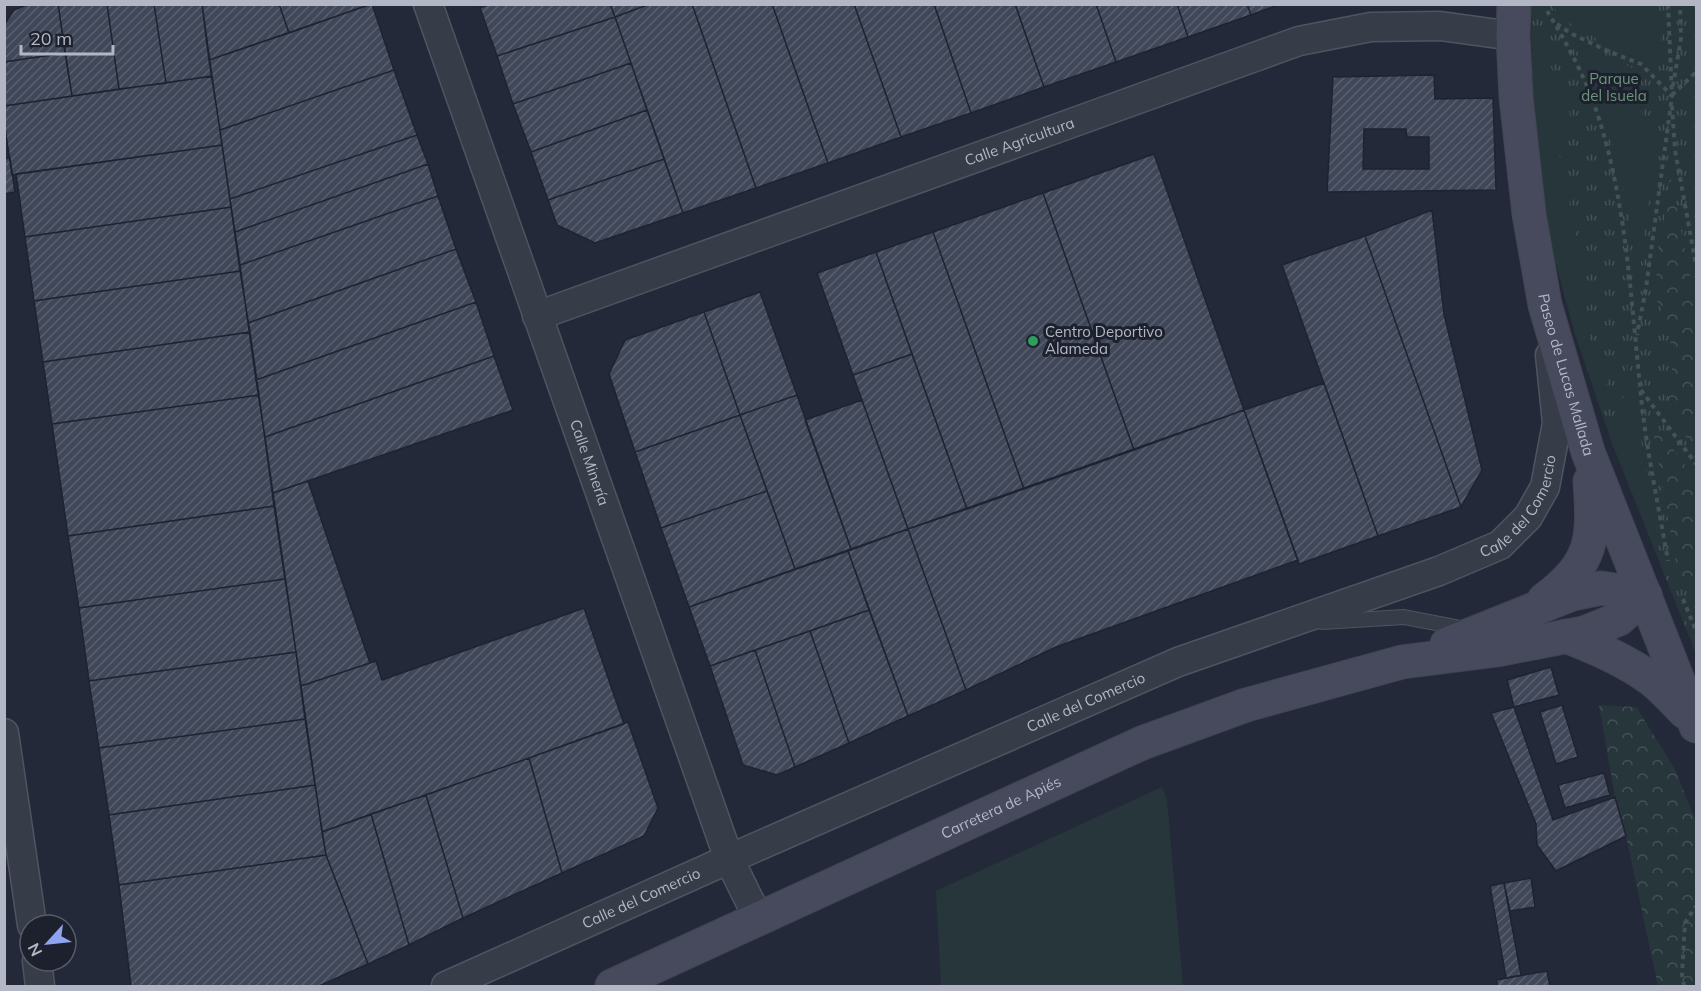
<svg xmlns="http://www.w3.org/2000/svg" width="1701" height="991" font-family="Mulish,sans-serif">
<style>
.grass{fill:url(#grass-tufts)}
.forest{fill:url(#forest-crowns)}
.garden{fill:#27363b}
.building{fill:url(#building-hatch);stroke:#1f2330;stroke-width:1.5;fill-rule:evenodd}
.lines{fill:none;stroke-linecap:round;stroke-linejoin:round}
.lane-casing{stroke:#505461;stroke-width:16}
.street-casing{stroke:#505461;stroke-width:31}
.secondary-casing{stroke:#414552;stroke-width:35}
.path{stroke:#445157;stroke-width:4;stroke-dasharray:4.5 4.5;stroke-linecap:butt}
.lane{stroke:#373c49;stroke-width:14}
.street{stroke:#373c49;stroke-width:28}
.secondary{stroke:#464a5c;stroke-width:33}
.leisure-dot{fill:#2e9e5b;stroke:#1d212e;stroke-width:2}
.labels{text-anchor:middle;stroke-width:6;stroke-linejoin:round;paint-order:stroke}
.park-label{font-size:15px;fill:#6c947b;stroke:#1d212e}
.street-label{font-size:15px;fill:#b3b7c5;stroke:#1d212e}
.poi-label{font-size:15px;fill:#b3b7c5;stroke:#1d212e;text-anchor:start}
</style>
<defs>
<pattern id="grass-tufts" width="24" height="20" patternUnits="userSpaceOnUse" patternTransform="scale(1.5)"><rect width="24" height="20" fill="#27363b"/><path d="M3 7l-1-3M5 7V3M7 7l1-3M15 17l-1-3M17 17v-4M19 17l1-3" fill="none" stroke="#445156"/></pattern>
<pattern id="forest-crowns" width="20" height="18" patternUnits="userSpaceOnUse" patternTransform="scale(1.5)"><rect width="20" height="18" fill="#27363b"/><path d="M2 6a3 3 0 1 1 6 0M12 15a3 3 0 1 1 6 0" fill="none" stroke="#445156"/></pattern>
<pattern id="building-hatch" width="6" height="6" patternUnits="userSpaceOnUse" patternTransform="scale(1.5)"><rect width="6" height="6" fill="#404758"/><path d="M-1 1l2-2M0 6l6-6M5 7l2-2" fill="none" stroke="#595f6e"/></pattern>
</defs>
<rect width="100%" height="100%" fill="#242939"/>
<path class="grass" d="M 1531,5 L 1696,5 L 1696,654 L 1612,443 L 1575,334 L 1555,260 L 1533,108 Z"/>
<path class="forest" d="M 1670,174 L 1696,306 L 1696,450 L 1665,409 L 1672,380 L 1672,351 L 1667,322 L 1654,294 Z
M 1651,419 L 1696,480 L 1696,606 L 1676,565 Z
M 1599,705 L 1636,707 L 1675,769 L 1696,822 L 1696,986 L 1658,986 L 1626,836 L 1615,797 Z"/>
<path class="garden" d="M 1552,5 L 1659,5 L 1661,47 C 1657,52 1652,58 1645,58 C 1626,58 1587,32 1569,23 L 1562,18 Z
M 1531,31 L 1549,62 L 1570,114 L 1555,138 C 1573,209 1584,279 1591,352 L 1609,358 L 1607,381 L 1601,406 L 1575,334 L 1555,260 L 1541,185 L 1533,108 Z
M 1575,46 L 1638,70 C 1641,77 1639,81 1638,89 C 1637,108 1645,123 1658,136 L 1638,283 C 1629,201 1612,120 1575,46 Z
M 1628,358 L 1661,565 L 1612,443 L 1626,387 Z
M 1162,787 L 1167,799 L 1183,986 L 941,986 L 936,891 Z"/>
<path class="building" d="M 29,4 L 58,4 L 65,53 L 4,62 L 4,25 L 14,10 Z
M 58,4 L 107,4 L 119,89 L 72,96 Z
M 107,4 L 154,4 L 166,83 L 119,89 Z
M 154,4 L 202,4 L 212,76 L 166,83 Z
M 202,4 L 279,4 L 289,33 L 209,60 Z
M 279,4 L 371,4 L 289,33 Z
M 372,4 L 394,70 L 220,130 L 209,60 Z
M 490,4 L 610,4 L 615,17 L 497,56 L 480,8 Z
M 610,4 L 650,4 L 615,17 Z
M 650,4 L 692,4 L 756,188 L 683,213 L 615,17 Z
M 692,4 L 772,4 L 828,163 L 756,188 Z
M 772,4 L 854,4 L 901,137 L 828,163 Z
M 854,4 L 934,4 L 971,113 L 901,137 Z
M 934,4 L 1015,4 L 1044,87 L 971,113 Z
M 1015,4 L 1096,4 L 1116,62 L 1044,87 Z
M 1096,4 L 1177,4 L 1188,37 L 1116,62 Z
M 1177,4 L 1247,4 L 1251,15 L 1188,37 Z
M 1247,4 L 1280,4 L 1251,15 Z
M 615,17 L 631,63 L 513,104 L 497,56 Z
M 65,53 L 72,96 L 4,106 L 4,62 Z
M 631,63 L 647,110 L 531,152 L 513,104 Z
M 394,70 L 417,135 L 230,199 L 220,130 Z
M 1434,75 L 1435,99 L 1493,98 L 1496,190 L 1327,192 L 1333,77 ZM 1364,129 L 1406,129 L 1407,137 L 1429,137 L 1429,169 L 1363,169 Z
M 212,76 L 222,145 L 12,175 L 4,121 L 4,106 Z
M 647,110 L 664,159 L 548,200 L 531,152 Z
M 417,135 L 428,164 L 235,232 L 230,199 Z
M 222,145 L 231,207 L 25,237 L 16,174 Z
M 1154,154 L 1244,410 L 1134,450 L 1043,193 Z
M 10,158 L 15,192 L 4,194 L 4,159 Z
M 664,159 L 683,213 L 595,243 L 557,225 L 548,200 Z
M 428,164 L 438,196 L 240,265 L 235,232 Z
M 1043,193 L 1134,450 L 1024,489 L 933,232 Z
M 438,196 L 456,249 L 248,323 L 240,265 Z
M 231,207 L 240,271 L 34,301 L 25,237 Z
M 1432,210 L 1444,314 L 1482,470 L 1461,507 L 1365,236 Z
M 933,232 L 1024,489 L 967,509 L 876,252 Z
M 1365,236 L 1461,507 L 1378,536 L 1282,265 Z
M 456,249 L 476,302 L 256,380 L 248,323 Z
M 876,252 L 912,354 L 853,375 L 817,273 Z
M 240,271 L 250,332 L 43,362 L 34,301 Z
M 760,292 L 797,395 L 740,415 L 704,312 Z
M 476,302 L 494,356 L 265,437 L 256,380 Z
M 704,312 L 740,415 L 635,452 L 609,374 L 625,340 Z
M 250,332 L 259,395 L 52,424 L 43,362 Z
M 912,354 L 967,509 L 908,529 L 853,375 Z
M 494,356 L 513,410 L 273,493 L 265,437 Z
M 1324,383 L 1378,536 L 1299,564 L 1244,410 Z
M 259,395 L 274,506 L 68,536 L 52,424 Z
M 797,395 L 851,549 L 795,569 L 740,415 Z
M 862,400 L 908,529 L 851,549 L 805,420 Z
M 1244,410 L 1298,560 L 1056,647 L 966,690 L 908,529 Z
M 740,415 L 767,491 L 661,528 L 635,452 Z
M 308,481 L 370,663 L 301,686 L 273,493 Z
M 767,491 L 795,569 L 689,607 L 661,528 Z
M 274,506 L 285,579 L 79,608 L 68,536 Z
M 908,529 L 966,690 L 908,716 L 848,551 Z
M 848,551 L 869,610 L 710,666 L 689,607 Z
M 285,579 L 296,652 L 89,681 L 79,608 Z
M 584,608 L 624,724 L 322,832 L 301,686 L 376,661 L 382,680 Z
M 869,610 L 908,716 L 849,743 L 810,631 Z
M 810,631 L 849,743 L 795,767 L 755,650 Z
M 755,650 L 795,767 L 777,775 L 743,765 L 710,666 Z
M 296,652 L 305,719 L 99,748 L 89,681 Z
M 1551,667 L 1559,695 L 1514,707 L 1507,680 Z
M 1562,705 L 1578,757 L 1556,764 L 1540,712 Z
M 1514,707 L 1553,820 L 1615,797 L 1626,836 L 1556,871 L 1537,845 L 1536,824 L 1491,713 Z
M 305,719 L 315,785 L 109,815 L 99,748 Z
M 628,722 L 658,808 L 644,836 L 562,873 L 529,758 Z
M 529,758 L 562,873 L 463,918 L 426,795 Z
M 1604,773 L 1610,795 L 1565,808 L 1558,785 Z
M 315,785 L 326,855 L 119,885 L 109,815 Z
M 426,795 L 463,918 L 409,945 L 371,814 Z
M 371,814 L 409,945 L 368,964 L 326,855 L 322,832 Z
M 326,855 L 368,964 L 319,986 L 131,986 L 119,885 Z
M 1531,878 L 1535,907 L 1510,911 L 1504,883 Z
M 1504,883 L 1521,975 L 1506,978 L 1490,886 Z
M 1547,971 L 1550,986 L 1498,986 L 1496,980 Z"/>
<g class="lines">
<g class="lane-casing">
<path id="lane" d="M 1322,622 L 1404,617 L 1466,629"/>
</g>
<g class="street-casing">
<g id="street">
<path id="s1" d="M 428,4 L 729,859 L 758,918"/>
<path id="s2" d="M 537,316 L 1299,41 L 1371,27 L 1440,26 L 1513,36"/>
<path d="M 4,733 L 32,925"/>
<path d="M 37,961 L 40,986"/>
<path id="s3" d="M 446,986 L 729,859 L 1178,662 L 1439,571 L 1500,545 L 1528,517 L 1545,487 L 1557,423 L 1550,355"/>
</g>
</g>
<g class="secondary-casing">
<g id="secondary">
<path id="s4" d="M 1514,4 L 1513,36 L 1516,97 L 1529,214 L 1545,305 L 1588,452 L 1696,726"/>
<path d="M 1544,600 C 1594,562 1594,540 1590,481"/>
<path d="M 1566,636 C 1596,648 1625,660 1651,679 C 1663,688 1674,701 1685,712"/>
<path d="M 1447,644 L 1572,594 L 1601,588 L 1645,595"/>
<path id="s5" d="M 612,986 L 1142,743 L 1246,705 L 1402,662 L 1496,650 L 1584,633 L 1619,619 L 1645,595"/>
</g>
</g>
<path class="path" d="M 1668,4 L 1672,95
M 1547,11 C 1565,40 1582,71 1594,104 C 1626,195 1630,291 1640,386 C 1645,444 1658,503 1668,561
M 1557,24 L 1572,34 L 1610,52 L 1641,64 L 1672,96 L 1646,288 L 1637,335
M 1673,86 L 1681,38 L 1680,4
M 1672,95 L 1694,74 L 1696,74
M 1672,106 L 1675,150 L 1696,265
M 1641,390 L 1696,464
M 1683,599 L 1696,631
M 1684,986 L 1682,975 L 1685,923 L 1696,906"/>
<use href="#lane" class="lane"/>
<use href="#street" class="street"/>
<use href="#secondary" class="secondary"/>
</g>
<circle class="leisure-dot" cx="1033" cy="341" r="6"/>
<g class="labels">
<g class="park-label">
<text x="1614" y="84">Parque<tspan x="1614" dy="17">del Isuela</tspan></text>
</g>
<g class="street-label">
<text dy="5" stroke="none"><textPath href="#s2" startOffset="513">Calle Agricultura</textPath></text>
<text dy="5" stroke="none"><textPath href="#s4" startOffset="376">Paseo de Lucas Mallada</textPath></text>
<text dy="5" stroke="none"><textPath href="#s1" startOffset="486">Calle Minería</textPath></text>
<text dy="5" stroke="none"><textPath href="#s3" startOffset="1186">Calle del Comercio</textPath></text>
<text dy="5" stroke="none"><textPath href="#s3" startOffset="700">Calle del Comercio</textPath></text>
<text dy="5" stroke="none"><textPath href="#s5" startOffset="428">Carretera de Apiés</textPath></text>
<text dy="5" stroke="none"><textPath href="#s3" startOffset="214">Calle del Comercio</textPath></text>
</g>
<g class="poi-label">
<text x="1045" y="337">Centro Deportivo<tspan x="1045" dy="17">Alameda</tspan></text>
</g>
</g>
<rect width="1701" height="991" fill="none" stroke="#b3b7c5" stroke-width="12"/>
<g transform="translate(48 943) rotate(243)"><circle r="28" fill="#1d212e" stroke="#595d6a" stroke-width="1.5"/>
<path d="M0-4.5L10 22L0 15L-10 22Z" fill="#8ea4ee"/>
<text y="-9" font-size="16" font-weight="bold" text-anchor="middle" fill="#b3b7c5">N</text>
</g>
<path d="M21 45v9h92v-9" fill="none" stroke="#b3b7c5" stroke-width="3"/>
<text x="30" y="45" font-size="18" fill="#b3b7c5" stroke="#1d212e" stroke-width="4.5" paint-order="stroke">20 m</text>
</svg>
